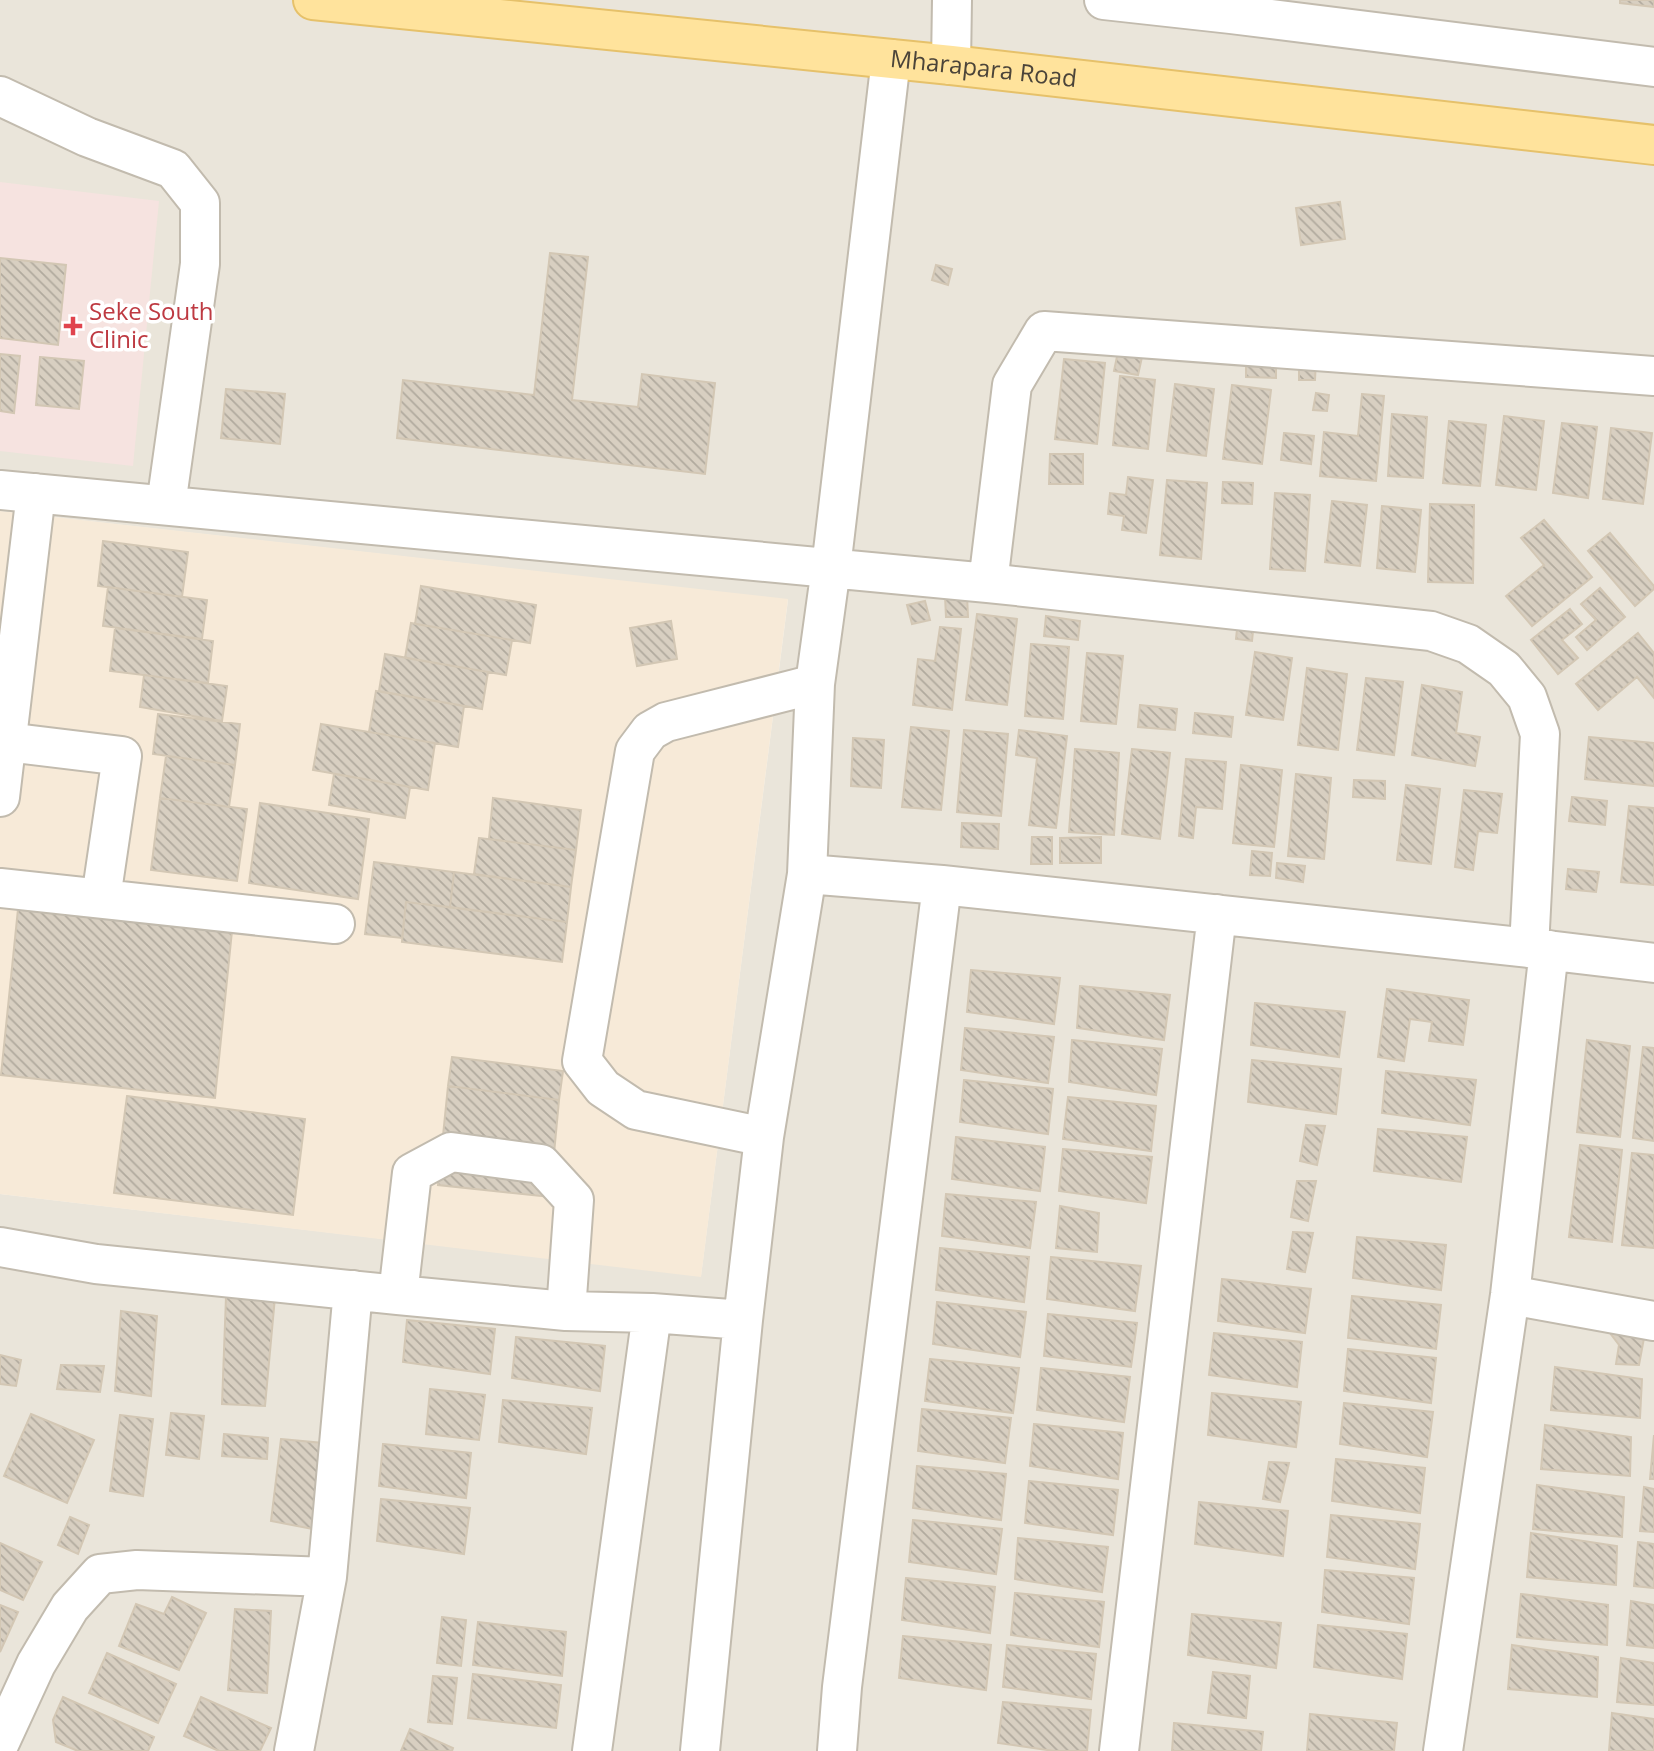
<svg xmlns="http://www.w3.org/2000/svg" width="1654" height="1751" font-family="'Open Sans',sans-serif">
<style>
.residential{fill:#eae5da}
.commercial{fill:#f7ead8}
.medical{fill:#f6e3e0}
.building{fill:url(#building-back-hatch);stroke:#d3c7b4;stroke-width:2}
.lines{fill:none;stroke-linecap:round;stroke-linejoin:round}
.minor-casing{stroke:#c2bbae;stroke-width:42}
.major-casing{stroke:#e6c16a;stroke-width:42}
.minor{stroke:#fff;stroke-width:38}
.major{stroke:#ffe39c;stroke-width:38}
.health-dot{fill:#e0444e;stroke:#fff;stroke-width:2.5}
.labels{text-anchor:middle;stroke-width:7;stroke-linejoin:round;paint-order:stroke}
.street-label{font-size:24px;fill:#4b4439;stroke:#fff}
.health-label{font-size:24px;fill:#be3a42;stroke:#fff;text-anchor:start}
</style>
<defs>
<pattern id="building-back-hatch" width="6" height="6" patternUnits="userSpaceOnUse" patternTransform="scale(1.75)"><rect width="6" height="6" fill="#d8cfc1"/><path d="M-1 5l2 2M0 0l6 6M5-1l2 2" fill="none" stroke="#b1aa9e"/></pattern>
</defs>
<rect width="100%" height="100%" fill="#f6f3ec"/>
<path class="residential" d="M 0,0 L 1654,0 L 1654,1751 L 0,1751 L 0,1194 L 701,1276 L 788,600 L 0,511 Z"/>
<path class="commercial" d="M 0,511 L 788,599 L 701,1277 L 0,1194 Z"/>
<path class="medical" d="M 0,182 L 159,201 L 133,466 L 0,451 Z"/>
<path class="building" d="M 1620,0 L 1654,0 L 1654,7 L 1620,3 Z
M 1340,202 L 1345,239 L 1301,245 L 1296,208 Z
M 550,253 L 588,257 L 572,400 L 638,407 L 642,374 L 715,383 L 705,474 L 397,438 L 403,380 L 534,395 Z
M 0,258 L 66,265 L 58,345 L 0,338 Z
M 936,265 L 952,269 L 948,285 L 932,280 Z
M 1120,342 L 1144,348 L 1138,375 L 1114,371 Z
M 1246,352 L 1276,352 L 1276,378 L 1246,377 Z
M 0,354 L 20,356 L 14,413 L 0,411 Z
M 40,357 L 84,361 L 79,409 L 36,405 Z
M 1064,359 L 1105,363 L 1097,444 L 1055,439 Z
M 1299,360 L 1316,360 L 1315,380 L 1299,380 Z
M 1120,376 L 1155,380 L 1148,449 L 1113,445 Z
M 1175,384 L 1214,389 L 1206,456 L 1167,451 Z
M 1232,385 L 1271,390 L 1262,464 L 1223,459 Z
M 226,389 L 285,394 L 280,444 L 221,438 Z
M 1316,393 L 1329,395 L 1327,411 L 1313,410 Z
M 1362,394 L 1384,396 L 1376,481 L 1320,476 L 1324,432 L 1358,436 Z
M 1392,414 L 1427,417 L 1423,478 L 1388,476 Z
M 1504,416 L 1544,421 L 1536,490 L 1496,485 Z
M 1449,421 L 1486,425 L 1480,486 L 1443,483 Z
M 1562,423 L 1597,427 L 1588,498 L 1553,493 Z
M 1611,428 L 1652,433 L 1643,504 L 1603,499 Z
M 1284,433 L 1314,436 L 1311,464 L 1281,460 Z
M 1050,454 L 1083,454 L 1083,484 L 1049,484 Z
M 1128,477 L 1153,480 L 1146,533 L 1122,530 L 1124,516 L 1108,514 L 1110,493 L 1126,495 Z
M 1167,480 L 1207,483 L 1201,559 L 1160,555 Z
M 1223,482 L 1253,483 L 1252,504 L 1222,503 Z
M 1275,493 L 1310,495 L 1305,571 L 1270,569 Z
M 1332,501 L 1367,505 L 1360,566 L 1325,562 Z
M 1430,504 L 1474,505 L 1473,583 L 1428,582 Z
M 1382,506 L 1421,510 L 1415,572 L 1377,568 Z
M 1544,520 L 1592,577 L 1532,626 L 1506,596 L 1544,565 L 1521,538 Z
M 1610,533 L 1654,586 L 1654,589 L 1635,606 L 1588,551 Z
M 103,541 L 188,552 L 182,597 L 98,586 Z
M 421,586 L 536,605 L 530,643 L 415,624 Z
M 108,587 L 207,600 L 202,639 L 103,626 Z
M 1600,588 L 1625,617 L 1587,650 L 1576,637 L 1596,620 L 1581,604 Z
M 967,595 L 968,617 L 946,617 L 945,596 Z
M 925,601 L 930,620 L 912,624 L 907,605 Z
M 1570,609 L 1582,624 L 1562,640 L 1578,658 L 1558,674 L 1531,640 Z
M 977,614 L 1017,619 L 1007,705 L 966,700 Z
M 1046,616 L 1080,621 L 1078,640 L 1044,636 Z
M 1238,620 L 1254,622 L 1252,641 L 1236,639 Z
M 671,621 L 677,659 L 637,666 L 630,628 Z
M 411,623 L 512,640 L 506,675 L 405,658 Z
M 940,627 L 961,629 L 952,710 L 913,705 L 918,659 L 935,661 Z
M 115,628 L 213,641 L 208,683 L 110,671 Z
M 1638,633 L 1654,653 L 1654,698 L 1637,677 L 1598,710 L 1576,684 Z
M 1031,644 L 1069,647 L 1063,719 L 1025,716 Z
M 1255,652 L 1292,658 L 1283,720 L 1246,715 Z
M 1087,653 L 1123,656 L 1116,724 L 1081,721 Z
M 385,654 L 488,672 L 482,709 L 379,691 Z
M 1307,668 L 1347,674 L 1338,750 L 1298,745 Z
M 144,675 L 227,686 L 222,721 L 140,707 Z
M 1366,678 L 1403,682 L 1394,755 L 1357,750 Z
M 1422,685 L 1462,692 L 1456,733 L 1480,737 L 1475,766 L 1412,755 Z
M 376,691 L 464,706 L 458,747 L 369,732 Z
M 1140,705 L 1177,709 L 1175,730 L 1138,727 Z
M 1195,713 L 1233,717 L 1231,737 L 1193,733 Z
M 158,714 L 240,724 L 235,765 L 153,754 Z
M 321,724 L 435,743 L 428,790 L 313,770 Z
M 911,727 L 949,731 L 941,810 L 902,807 Z
M 964,730 L 1008,734 L 1001,816 L 957,812 Z
M 1019,730 L 1067,736 L 1056,828 L 1029,825 L 1037,758 L 1016,755 Z
M 1589,737 L 1654,743 L 1654,786 L 1585,779 Z
M 853,738 L 884,740 L 881,788 L 851,786 Z
M 1075,749 L 1119,753 L 1114,835 L 1069,832 Z
M 1132,749 L 1170,753 L 1160,839 L 1122,834 Z
M 166,756 L 235,765 L 229,807 L 160,798 Z
M 1186,759 L 1226,762 L 1222,809 L 1196,807 L 1193,838 L 1179,836 Z
M 1241,765 L 1282,770 L 1274,847 L 1233,843 Z
M 334,774 L 410,787 L 405,818 L 329,805 Z
M 1296,774 L 1331,778 L 1324,859 L 1288,856 Z
M 1354,780 L 1385,781 L 1385,799 L 1353,797 Z
M 1406,785 L 1440,789 L 1431,864 L 1397,860 Z
M 1464,790 L 1502,794 L 1497,833 L 1478,831 L 1473,870 L 1455,867 Z
M 1572,797 L 1607,801 L 1605,825 L 1569,821 Z
M 160,798 L 247,809 L 237,881 L 151,870 Z
M 493,798 L 581,810 L 576,850 L 489,839 Z
M 260,803 L 369,819 L 358,899 L 249,883 Z
M 1629,806 L 1654,808 L 1654,885 L 1621,882 Z
M 962,823 L 999,824 L 998,849 L 961,847 Z
M 1032,837 L 1052,837 L 1052,864 L 1031,864 Z
M 1101,837 L 1101,863 L 1060,863 L 1060,838 Z
M 479,838 L 576,850 L 571,887 L 474,874 Z
M 1252,851 L 1272,853 L 1270,876 L 1250,875 Z
M 374,862 L 454,872 L 450,907 L 406,902 L 402,938 L 365,934 Z
M 1277,863 L 1305,866 L 1303,882 L 1276,878 Z
M 1568,869 L 1599,872 L 1596,892 L 1566,889 Z
M 454,872 L 571,887 L 567,922 L 450,907 Z
M 406,902 L 567,922 L 562,962 L 402,942 Z
M 18,909 L 232,931 L 215,1098 L 1,1075 Z
M 971,970 L 1060,978 L 1054,1024 L 967,1012 Z
M 1080,986 L 1170,995 L 1164,1040 L 1077,1028 Z
M 1387,989 L 1469,1000 L 1463,1045 L 1429,1041 L 1432,1022 L 1410,1019 L 1404,1061 L 1378,1057 Z
M 1255,1003 L 1345,1012 L 1339,1057 L 1251,1045 Z
M 965,1028 L 1054,1037 L 1048,1083 L 961,1070 Z
M 1072,1040 L 1162,1049 L 1156,1095 L 1069,1082 Z
M 1587,1040 L 1630,1046 L 1620,1137 L 1577,1132 Z
M 1643,1047 L 1654,1048 L 1654,1141 L 1633,1138 Z
M 452,1057 L 563,1071 L 559,1100 L 448,1086 Z
M 1252,1060 L 1341,1069 L 1336,1114 L 1248,1102 Z
M 1386,1071 L 1476,1080 L 1470,1125 L 1382,1113 Z
M 964,1080 L 1053,1089 L 1048,1134 L 960,1122 Z
M 448,1086 L 559,1100 L 550,1197 L 438,1185 Z
M 127,1096 L 305,1119 L 293,1215 L 114,1193 Z
M 1068,1097 L 1156,1106 L 1151,1151 L 1063,1139 Z
M 1306,1125 L 1325,1126 L 1317,1165 L 1300,1161 Z
M 1378,1129 L 1467,1137 L 1461,1182 L 1374,1171 Z
M 956,1137 L 1045,1147 L 1040,1191 L 952,1179 Z
M 1580,1145 L 1622,1150 L 1612,1242 L 1569,1237 Z
M 1063,1149 L 1152,1157 L 1146,1203 L 1059,1191 Z
M 1632,1153 L 1654,1155 L 1654,1248 L 1622,1245 Z
M 1297,1181 L 1316,1181 L 1308,1221 L 1291,1217 Z
M 946,1194 L 1036,1202 L 1030,1248 L 942,1236 Z
M 1060,1206 L 1099,1213 L 1097,1252 L 1056,1248 Z
M 1293,1232 L 1313,1233 L 1305,1272 L 1287,1269 Z
M 1357,1237 L 1446,1245 L 1441,1290 L 1353,1278 Z
M 940,1248 L 1029,1257 L 1024,1302 L 936,1290 Z
M 1051,1257 L 1141,1266 L 1135,1311 L 1047,1299 Z
M 1222,1279 L 1311,1289 L 1305,1333 L 1218,1321 Z
M 1352,1296 L 1441,1305 L 1436,1349 L 1348,1338 Z
M 226,1297 L 275,1297 L 265,1406 L 222,1404 Z
M 937,1302 L 1026,1312 L 1020,1357 L 933,1344 Z
M 121,1311 L 157,1316 L 151,1396 L 115,1391 Z
M 1048,1314 L 1137,1323 L 1131,1367 L 1044,1356 Z
M 407,1320 L 495,1329 L 490,1374 L 403,1362 Z
M 1214,1333 L 1302,1342 L 1297,1387 L 1209,1375 Z
M 1610,1333 L 1644,1338 L 1639,1365 L 1616,1364 L 1619,1345 Z
M 516,1337 L 605,1346 L 600,1391 L 512,1378 Z
M 1348,1349 L 1436,1358 L 1431,1403 L 1344,1391 Z
M 0,1355 L 21,1360 L 16,1386 L 0,1384 Z
M 930,1359 L 1019,1368 L 1013,1413 L 925,1401 Z
M 61,1365 L 104,1366 L 100,1392 L 57,1389 Z
M 1555,1367 L 1642,1379 L 1640,1418 L 1551,1410 Z
M 1041,1368 L 1130,1377 L 1124,1422 L 1037,1410 Z
M 430,1389 L 485,1395 L 479,1440 L 426,1434 Z
M 1212,1393 L 1301,1402 L 1296,1447 L 1208,1435 Z
M 503,1400 L 592,1408 L 586,1454 L 499,1442 Z
M 1344,1403 L 1433,1412 L 1427,1457 L 1340,1444 Z
M 922,1409 L 1011,1418 L 1005,1463 L 918,1451 Z
M 171,1413 L 204,1416 L 199,1459 L 166,1455 Z
M 31,1414 L 94,1440 L 67,1503 L 4,1476 Z
M 120,1415 L 153,1419 L 143,1496 L 110,1491 Z
M 1034,1424 L 1123,1433 L 1118,1479 L 1030,1466 Z
M 1545,1425 L 1631,1437 L 1630,1476 L 1541,1469 Z
M 224,1434 L 268,1438 L 267,1459 L 222,1456 Z
M 1654,1435 L 1654,1479 L 1650,1479 Z
M 281,1439 L 323,1443 L 313,1529 L 271,1521 Z
M 383,1444 L 471,1453 L 466,1498 L 379,1486 Z
M 1336,1459 L 1425,1468 L 1420,1513 L 1332,1501 Z
M 1269,1462 L 1289,1463 L 1280,1502 L 1263,1499 Z
M 917,1466 L 1006,1474 L 1001,1520 L 913,1508 Z
M 1029,1481 L 1118,1490 L 1113,1535 L 1025,1523 Z
M 1537,1485 L 1624,1497 L 1622,1537 L 1533,1529 Z
M 1644,1487 L 1654,1489 L 1654,1532 L 1640,1531 Z
M 381,1499 L 470,1508 L 464,1554 L 377,1541 Z
M 1199,1502 L 1288,1511 L 1283,1556 L 1195,1544 Z
M 1331,1515 L 1420,1524 L 1415,1569 L 1327,1557 Z
M 70,1517 L 89,1525 L 78,1554 L 58,1545 Z
M 913,1520 L 1002,1529 L 996,1574 L 909,1562 Z
M 1531,1533 L 1617,1546 L 1616,1585 L 1527,1577 Z
M 1018,1538 L 1108,1547 L 1102,1592 L 1015,1579 Z
M 1638,1542 L 1654,1544 L 1654,1588 L 1634,1586 Z
M 0,1543 L 42,1562 L 23,1600 L 0,1590 Z
M 1325,1570 L 1414,1578 L 1409,1624 L 1322,1612 Z
M 906,1578 L 995,1587 L 990,1633 L 902,1620 Z
M 1015,1593 L 1104,1602 L 1099,1647 L 1011,1635 Z
M 1521,1594 L 1608,1605 L 1607,1645 L 1517,1637 Z
M 172,1597 L 206,1613 L 179,1670 L 119,1646 L 136,1604 L 164,1614 Z
M 1631,1601 L 1654,1605 L 1654,1648 L 1627,1645 Z
M 0,1605 L 18,1612 L 0,1652 Z
M 235,1609 L 271,1611 L 267,1693 L 228,1690 Z
M 1192,1614 L 1281,1623 L 1276,1668 L 1188,1655 Z
M 442,1617 L 466,1620 L 461,1666 L 437,1663 Z
M 478,1622 L 566,1632 L 562,1676 L 473,1665 Z
M 1318,1625 L 1407,1634 L 1402,1679 L 1314,1667 Z
M 903,1636 L 991,1645 L 986,1690 L 899,1678 Z
M 1007,1645 L 1096,1654 L 1091,1699 L 1003,1687 Z
M 1512,1645 L 1598,1657 L 1597,1697 L 1508,1689 Z
M 107,1653 L 176,1684 L 158,1723 L 89,1693 Z
M 1621,1658 L 1654,1663 L 1654,1705 L 1617,1702 Z
M 1213,1672 L 1250,1676 L 1246,1718 L 1208,1713 Z
M 473,1674 L 561,1685 L 556,1728 L 468,1718 Z
M 433,1676 L 457,1678 L 452,1724 L 428,1722 Z
M 63,1697 L 154,1737 L 148,1751 L 78,1751 L 56,1742 L 53,1720 Z
M 201,1697 L 271,1728 L 260,1751 L 219,1751 L 184,1736 Z
M 1003,1702 L 1091,1710 L 1087,1751 L 1054,1751 L 998,1743 Z
M 1612,1713 L 1654,1719 L 1654,1751 L 1609,1751 Z
M 1310,1714 L 1397,1723 L 1394,1751 L 1307,1751 Z
M 1174,1723 L 1263,1732 L 1261,1751 L 1172,1751 Z
M 410,1729 L 453,1748 L 452,1751 L 401,1751 Z"/>
<g class="lines">
<g class="minor-casing">
<path id="minor" d="M 1104,0 L 1231,14 L 1654,67
M 951,65 L 952,0
M 0,96 L 87,137 L 173,169 L 200,203 L 200,264 L 166,505
M 0,490 L 988,583 L 1431,631 L 1468,644 L 1504,669 L 1527,697 L 1540,734 L 1529,948
M 988,583 L 1012,385 L 1044,331 L 1654,376
M 7,742 L 122,756 L 101,898
M 0,797 L 36,493
M 807,874 L 942,885 L 1529,948 L 1654,963
M 0,888 L 335,924
M 764,1137 L 636,1110 L 603,1088 L 582,1061 L 635,751 L 650,731 L 666,722 L 815,684
M 0,1247 L 96,1264 L 398,1295 L 566,1311 L 652,1313 L 743,1320
M 398,1295 L 412,1173 L 451,1152 L 541,1164 L 574,1200 L 566,1311
M 1510,1295 L 1654,1321
M 0,1742 L 36,1664 L 70,1607 L 100,1574 L 137,1570 L 327,1577 L 353,1290
M 294,1751 L 327,1577
M 592,1751 L 652,1313
M 700,1751 L 743,1320 L 764,1137 L 807,874 L 815,684 L 831,568 L 891,59
M 837,1751 L 842,1687 L 942,885
M 1119,1751 L 1217,914
M 1443,1751 L 1510,1295 L 1549,950"/>
</g>
<g class="major-casing">
<g id="major">
<path id="s1" d="M 313,0 L 951,65 L 1654,145"/>
</g>
</g>
<use href="#minor" class="minor"/>
<use href="#major" class="major"/>
</g>
<path class="health-dot" d="M69.5 315.5h7v7h7v7h-7v7h-7v-7h-7v-7h7z"/>
<g class="labels">
<g class="street-label">
<text dy="8" stroke="none"><textPath href="#s1" startOffset="674">Mharapara Road</textPath></text>
</g>
<g class="health-label">
<text x="89" y="320">Seke South<tspan x="89" dy="28">Clinic</tspan></text>
</g>
</g>
</svg>
